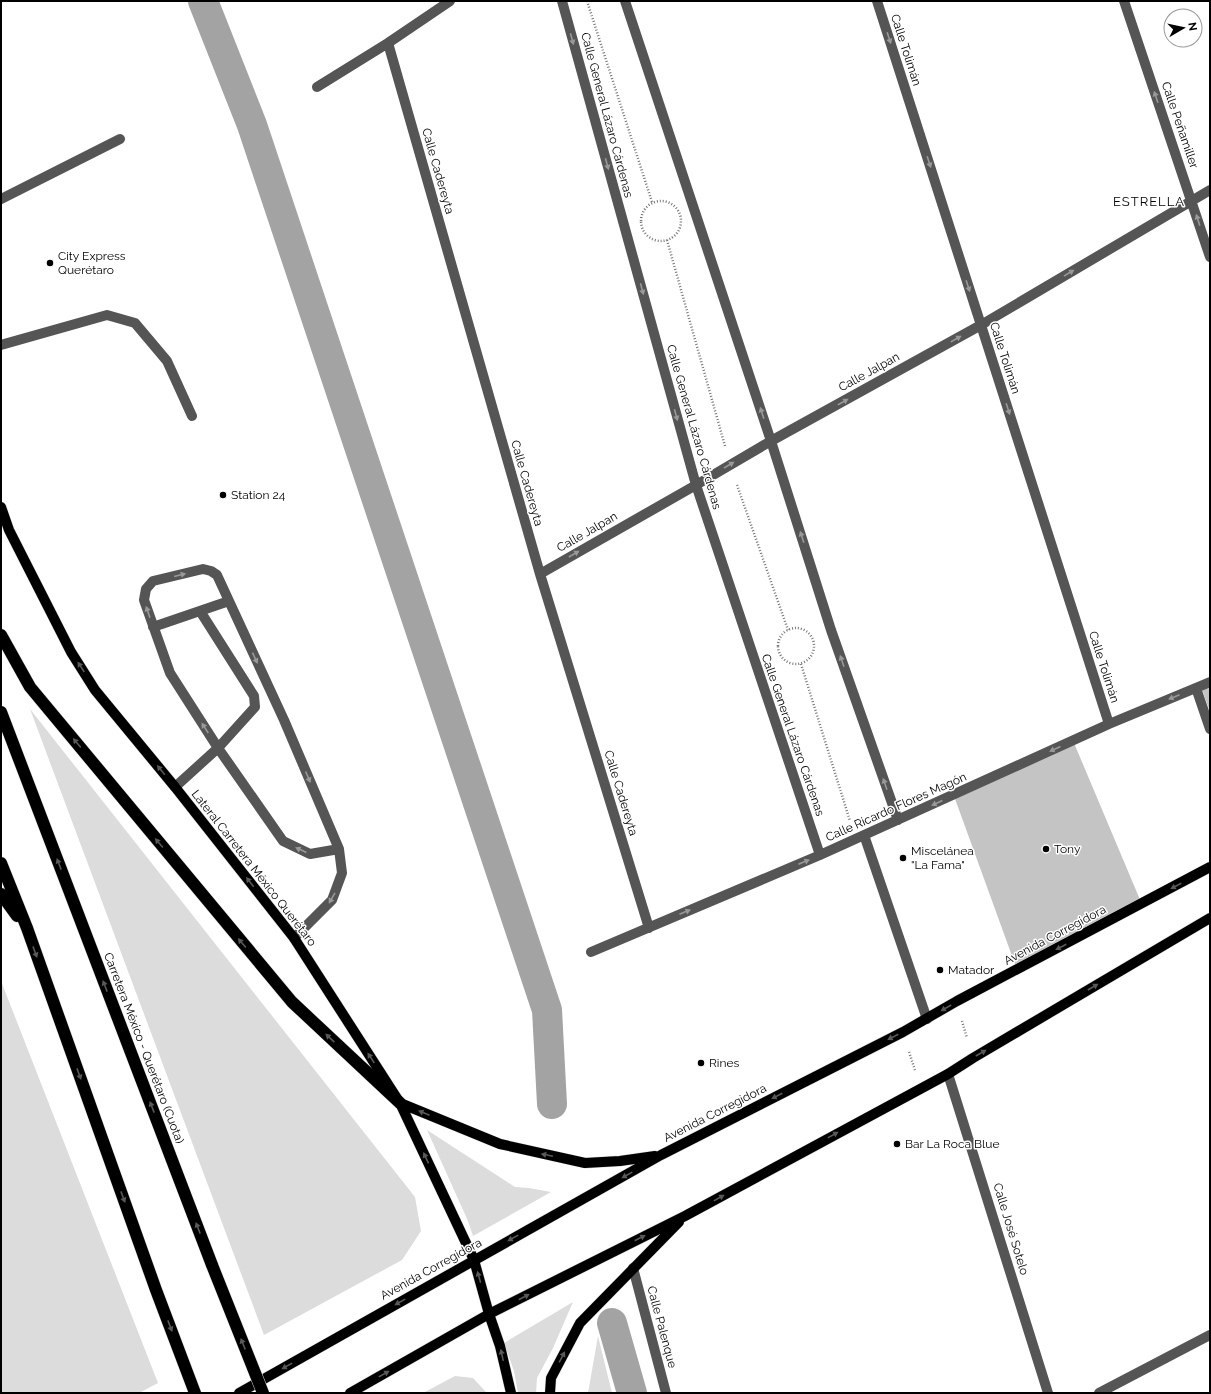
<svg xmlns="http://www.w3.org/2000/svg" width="1211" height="1394" font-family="Raleway,sans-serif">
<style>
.green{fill:#dcdcdc}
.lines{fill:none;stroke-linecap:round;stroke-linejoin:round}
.canal{stroke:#a3a3a3;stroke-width:30}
.building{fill:#c4c4c4}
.major-casing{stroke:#dbdbdb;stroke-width:11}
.highway-casing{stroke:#dbdbdb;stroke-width:13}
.path{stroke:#777;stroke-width:2.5;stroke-dasharray:1 2;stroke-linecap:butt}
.minor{stroke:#555;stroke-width:10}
.major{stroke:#000;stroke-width:10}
.highway{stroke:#000;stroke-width:12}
.highway-bridge-casing{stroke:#dbdbdb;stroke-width:13;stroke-linecap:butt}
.highway-bridge{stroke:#000;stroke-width:12}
.oneway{fill:#999}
.oneway2{fill:#595959}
.poi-dot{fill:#000;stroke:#fff;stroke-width:1.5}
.labels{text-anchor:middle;stroke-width:3;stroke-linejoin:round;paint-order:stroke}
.street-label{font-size:12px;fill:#000;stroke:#fff}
.poi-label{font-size:12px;fill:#000;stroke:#fff;text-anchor:start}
.neighbourhood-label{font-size:13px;letter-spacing:1px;fill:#000;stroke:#fff}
</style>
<rect width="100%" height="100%" fill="#fff"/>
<path class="green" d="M 30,709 L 415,1197 L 421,1231 L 402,1260 L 264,1335 Z
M 1,981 L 158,1383 L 139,1393 L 1,1393 Z
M 427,1130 L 515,1187 L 529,1188 L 551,1192 L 473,1236 L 468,1221 Z
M 573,1302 L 553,1348 L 537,1378 L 536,1393 L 518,1393 L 514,1371 L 504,1343 Z
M 598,1336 L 612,1393 L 588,1393 Z
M 455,1376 L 473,1378 L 487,1393 L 423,1393 Z"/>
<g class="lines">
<path class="canal" d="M 203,1 L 252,125 L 547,1010 L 552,1104
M 612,1323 L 632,1393"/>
</g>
<path class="building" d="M 1210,686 L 1210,712 L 1202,689 Z
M 1074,743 L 1141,902 L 1016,967 L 954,796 Z"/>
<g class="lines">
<g class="major-casing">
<path id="major" d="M 1,507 L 9,530 L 71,652 L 95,690 L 175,787 L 294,938 L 400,1103 L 474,1260 L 489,1314 L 500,1346 L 511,1393
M 400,1103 L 500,1144 L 585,1163 L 620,1161 L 655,1156
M 239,1393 L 661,1155 L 903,1032 L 957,1001 L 1210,867
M 350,1393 L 489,1314 L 685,1216 L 948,1074 L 973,1058 L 1210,918
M 550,1393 L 551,1378 L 580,1323 L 679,1222"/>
</g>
<g class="highway-casing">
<path id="highway" d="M 1,635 L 30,687 L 292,1002 L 400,1103
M 1,712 L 212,1265
M 1,863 L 27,928 L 156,1290 L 195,1393
M 1,894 L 17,916"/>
</g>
<path class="path" d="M 587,1 L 652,202
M641 221a20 20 0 1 1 40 0a20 20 0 1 1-40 0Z
M 667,240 L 725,446
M 737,485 L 788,630
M778 646a18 18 0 1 1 36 0a18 18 0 1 1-36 0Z
M 801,664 L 850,821
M 962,1021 L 967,1038
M 909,1052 L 915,1070"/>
<path class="minor" d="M 562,1 L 696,485 L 820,855
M 625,1 L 771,441 L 831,630 L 898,820
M 877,1 L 1109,724
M 1124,1 L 1210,257
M 388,43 L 540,574 L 649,928
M 317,87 L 388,43 L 450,1
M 1,199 L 120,139
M 1,345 L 107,315 L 135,323 L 167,361 L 192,416
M 540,574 L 696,485 L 771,441 L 981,325 L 1210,190
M 153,627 L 229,601
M 1196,688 L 1210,729
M 175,787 L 218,748 L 255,707 L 254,696 L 200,611
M 864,835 L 927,1019
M 294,938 L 332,900 L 342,873 L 339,849 L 284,720 L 217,575 L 211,571 L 203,569 L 153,581 L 146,589 L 144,600 L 170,673 L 218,748 L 283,841 L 310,854 L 339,849
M 591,952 L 820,855 L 1109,724 L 1210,682
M 948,1074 L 1048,1393
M 633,1268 L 666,1393
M 1099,1393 L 1210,1335"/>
<use href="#major" class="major"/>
<use href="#highway" class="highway"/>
<g class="highway-bridge-casing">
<path id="highway-bridge" d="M 212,1265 L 263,1393"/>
</g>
<use href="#highway-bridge" class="highway-bridge"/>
</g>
<defs><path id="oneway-solid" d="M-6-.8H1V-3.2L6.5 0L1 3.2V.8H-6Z"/></defs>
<g class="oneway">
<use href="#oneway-solid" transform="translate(889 38) rotate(72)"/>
<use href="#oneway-solid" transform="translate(572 39) rotate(75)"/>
<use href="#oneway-solid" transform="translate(1156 97) rotate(-109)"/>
<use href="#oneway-solid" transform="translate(929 162) rotate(72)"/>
<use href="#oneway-solid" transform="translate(607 164) rotate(75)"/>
<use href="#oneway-solid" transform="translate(1198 220) rotate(-108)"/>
<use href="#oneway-solid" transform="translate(1069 273) rotate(-31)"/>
<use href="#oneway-solid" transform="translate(968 286) rotate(72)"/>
<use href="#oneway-solid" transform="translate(642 289) rotate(75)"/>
<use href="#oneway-solid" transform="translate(956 339) rotate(-29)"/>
<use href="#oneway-solid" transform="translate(843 402) rotate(-29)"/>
<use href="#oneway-solid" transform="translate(1008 409) rotate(72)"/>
<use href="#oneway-solid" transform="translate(762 413) rotate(-108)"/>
<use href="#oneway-solid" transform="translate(676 415) rotate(75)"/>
<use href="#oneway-solid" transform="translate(729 465) rotate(-31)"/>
<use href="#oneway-solid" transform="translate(802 537) rotate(-108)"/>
<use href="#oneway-solid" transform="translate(574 554) rotate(-30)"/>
<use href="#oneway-solid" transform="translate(180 575) rotate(-14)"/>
<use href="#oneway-solid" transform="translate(148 612) rotate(-109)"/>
<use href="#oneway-solid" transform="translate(255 658) rotate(65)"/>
<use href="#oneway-solid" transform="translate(842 661) rotate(-109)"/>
<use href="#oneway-solid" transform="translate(1174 697) rotate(157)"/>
<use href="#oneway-solid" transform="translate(205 728) rotate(-123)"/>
<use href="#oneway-solid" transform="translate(1055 749) rotate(155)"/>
<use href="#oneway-solid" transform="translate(308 777) rotate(67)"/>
<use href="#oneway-solid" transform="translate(885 784) rotate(-109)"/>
<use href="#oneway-solid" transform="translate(937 803) rotate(155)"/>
<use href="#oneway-solid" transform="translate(301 850) rotate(-155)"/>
<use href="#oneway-solid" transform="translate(804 862) rotate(-23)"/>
<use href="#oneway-solid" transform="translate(332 898) rotate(120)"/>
<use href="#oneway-solid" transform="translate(685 912) rotate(-23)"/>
</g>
<g class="oneway2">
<use href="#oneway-solid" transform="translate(81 667) rotate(-123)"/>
<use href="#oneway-solid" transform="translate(77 743) rotate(-130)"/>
<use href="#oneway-solid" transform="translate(161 770) rotate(-129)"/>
<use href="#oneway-solid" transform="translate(159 843) rotate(-130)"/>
<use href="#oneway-solid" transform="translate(59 864) rotate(-111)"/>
<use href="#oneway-solid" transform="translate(250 882) rotate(-128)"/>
<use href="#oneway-solid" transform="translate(1176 886) rotate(152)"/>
<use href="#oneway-solid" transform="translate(242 943) rotate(-130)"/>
<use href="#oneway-solid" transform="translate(1061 947) rotate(152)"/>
<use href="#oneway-solid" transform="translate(35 952) rotate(70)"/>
<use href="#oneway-solid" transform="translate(105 986) rotate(-111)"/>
<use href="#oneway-solid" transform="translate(1093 987) rotate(-30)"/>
<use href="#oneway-solid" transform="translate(946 1008) rotate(150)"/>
<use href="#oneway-solid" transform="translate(893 1037) rotate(153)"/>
<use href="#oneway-solid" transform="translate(330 1038) rotate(-137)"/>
<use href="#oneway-solid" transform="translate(981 1053) rotate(-30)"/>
<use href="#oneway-solid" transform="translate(371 1058) rotate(-123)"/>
<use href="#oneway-solid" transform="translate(79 1074) rotate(70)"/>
<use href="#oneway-solid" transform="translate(777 1096) rotate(153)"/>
<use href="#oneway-solid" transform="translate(152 1107) rotate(-111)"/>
<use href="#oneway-solid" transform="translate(424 1113) rotate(-157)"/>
<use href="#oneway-solid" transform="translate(833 1135) rotate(-29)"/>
<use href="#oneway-solid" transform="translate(547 1155) rotate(-168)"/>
<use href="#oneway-solid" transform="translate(426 1158) rotate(-115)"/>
<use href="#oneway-solid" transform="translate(627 1175) rotate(151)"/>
<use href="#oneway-solid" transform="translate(123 1197) rotate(70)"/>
<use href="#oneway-solid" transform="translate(719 1198) rotate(-29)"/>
<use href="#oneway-solid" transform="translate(198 1228) rotate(-111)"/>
<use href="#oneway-solid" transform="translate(513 1238) rotate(151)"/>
<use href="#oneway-solid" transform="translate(640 1238) rotate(-27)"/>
<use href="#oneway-solid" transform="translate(479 1277) rotate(-106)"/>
<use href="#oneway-solid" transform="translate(524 1297) rotate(-27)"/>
<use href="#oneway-solid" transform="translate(400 1302) rotate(151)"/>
<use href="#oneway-solid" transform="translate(170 1326) rotate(69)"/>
<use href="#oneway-solid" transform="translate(243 1344) rotate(-112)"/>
<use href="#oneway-solid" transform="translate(502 1355) rotate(-102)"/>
<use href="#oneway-solid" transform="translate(562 1357) rotate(-62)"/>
<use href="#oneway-solid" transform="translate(287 1366) rotate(151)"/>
<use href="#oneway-solid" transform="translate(384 1374) rotate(-29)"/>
</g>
<g class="poi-dot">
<circle cx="50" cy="263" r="4"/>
<circle cx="223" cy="495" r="4"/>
<circle cx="1046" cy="849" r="4"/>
<circle cx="903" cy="858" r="4"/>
<circle cx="940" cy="970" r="4"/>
<circle cx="701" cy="1063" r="4"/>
<circle cx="897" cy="1144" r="4"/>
</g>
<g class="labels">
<g class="street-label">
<text transform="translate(906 50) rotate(72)" y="4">Calle Tolimán</text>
<text transform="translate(607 115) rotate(75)" y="4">Calle General Lázaro Cárdenas</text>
<text transform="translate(1180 125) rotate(71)" y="4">Calle Peñamiller</text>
<text transform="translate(438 171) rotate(74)" y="4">Calle Cadereyta</text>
<text transform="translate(1005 358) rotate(72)" y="4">Calle Tolimán</text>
<text transform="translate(869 372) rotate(-29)" y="4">Calle Jalpan</text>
<text transform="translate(694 427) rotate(74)" y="4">Calle General Lázaro Cárdenas</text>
<text transform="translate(527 483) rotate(74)" y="4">Calle Cadereyta</text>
<text transform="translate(587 532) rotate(-30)" y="4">Calle Jalpan</text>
<text transform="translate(1104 667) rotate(72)" y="4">Calle Tolimán</text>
<text transform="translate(793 735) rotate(71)" y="4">Calle General Lázaro Cárdenas</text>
<text transform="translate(621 793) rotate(73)" y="4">Calle Cadereyta</text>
<text transform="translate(896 807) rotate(-24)" y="4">Calle Ricardo Flores Magón</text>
<text transform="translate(254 868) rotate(52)" y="4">Lateral Carretera México Querétaro</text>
<text transform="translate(1055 935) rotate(-28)" y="4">Avenida Corregidora</text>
<text transform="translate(144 1048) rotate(69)" y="4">Carretera México - Querétaro (Cuota)</text>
<text transform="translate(715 1113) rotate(-27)" y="4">Avenida Corregidora</text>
<text transform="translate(1011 1229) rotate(73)" y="4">Calle José Sotelo</text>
<text transform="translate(431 1269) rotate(-29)" y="4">Avenida Corregidora</text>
<text transform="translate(662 1327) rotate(75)" y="4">Calle Palenque</text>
</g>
<g class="poi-label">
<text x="58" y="260">City Express<tspan x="58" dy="14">Querétaro</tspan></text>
<text x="231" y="499">Station 24</text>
<text x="1054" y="853">Tony</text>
<text x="911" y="855">Miscelánea<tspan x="911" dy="14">"La Fama"</tspan></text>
<text x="948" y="974">Matador</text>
<text x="709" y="1067">Rines</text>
<text x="905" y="1148">Bar La Roca Blue</text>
</g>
<g class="neighbourhood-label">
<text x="1149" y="206">ESTRELLA</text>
</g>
</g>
<rect width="1211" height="1394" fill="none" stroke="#000000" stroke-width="4"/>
<g transform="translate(1183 28) rotate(81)"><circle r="19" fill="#ffffff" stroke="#999999"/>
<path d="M0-3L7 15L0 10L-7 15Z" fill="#000000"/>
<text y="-6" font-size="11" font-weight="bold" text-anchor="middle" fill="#000000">N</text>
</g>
</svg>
